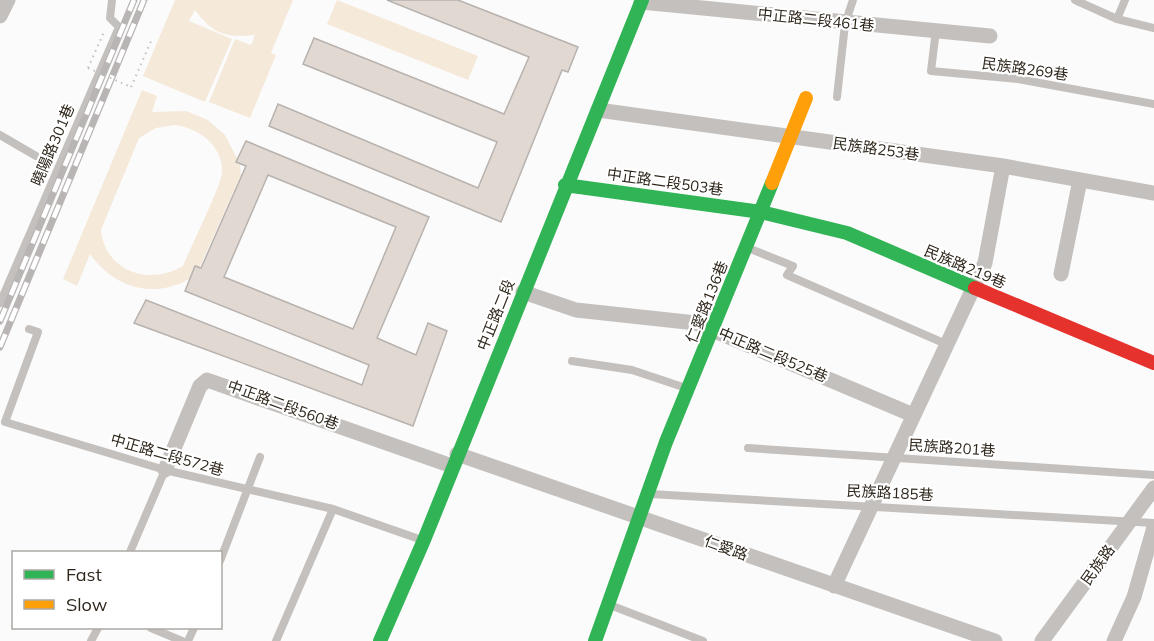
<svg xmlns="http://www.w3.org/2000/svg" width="1154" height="641" font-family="Mulish,'Noto Sans TC',sans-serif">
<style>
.green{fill:#f5e9da;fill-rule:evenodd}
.building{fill:#e2d8d2;stroke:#b7b2ae;stroke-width:1.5;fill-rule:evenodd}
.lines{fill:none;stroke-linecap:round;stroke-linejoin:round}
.path{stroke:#c3c0bf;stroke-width:2;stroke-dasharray:1.5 4.5;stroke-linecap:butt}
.lane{stroke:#c4c0bd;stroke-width:8}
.street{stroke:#c4c0bd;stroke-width:15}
.fast{stroke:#30b455;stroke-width:14}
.slow{stroke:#ff9f0a;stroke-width:14}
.jam{stroke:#e5322d;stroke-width:14}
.rail-casing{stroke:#b9b5b4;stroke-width:7}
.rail{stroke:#fff;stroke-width:4.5;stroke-dasharray:14;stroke-linecap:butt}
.path-bridge{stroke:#c3c0bf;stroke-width:2;stroke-dasharray:1.5 4.5;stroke-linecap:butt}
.labels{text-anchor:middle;stroke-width:4.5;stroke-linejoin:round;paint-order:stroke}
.street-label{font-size:15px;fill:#2f271c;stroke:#fff}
</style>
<rect width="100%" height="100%" fill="#fbfbfb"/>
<path class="green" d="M 175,0 L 293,0 L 271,53 L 276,55 L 250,118 L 209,102 L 235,39 L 251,45 L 255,35 C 225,38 213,34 195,10 L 189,21 L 232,39 L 205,102 L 143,76 Z
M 337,0 L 478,56 L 468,80 L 327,24 Z
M 142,90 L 157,96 L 152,112 L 186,111 L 208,120 L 225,135 L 240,164 L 241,175 L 196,275 C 158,300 117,291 90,254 L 77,286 L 63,279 ZM 175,125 C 198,128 223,145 222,172 C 221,187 190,248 183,266 C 150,286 105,272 101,230 L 139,138 L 156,128 Z"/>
<path class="building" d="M 387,0 L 458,0 L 578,47 L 568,72 L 562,70 L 501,222 L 269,126 L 278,104 L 478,188 L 497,142 L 303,64 L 314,38 L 504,114 L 529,57 Z
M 246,141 L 429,217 L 377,338 L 416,355 L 428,323 L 447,331 L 413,426 L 134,323 L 146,300 L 362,385 L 369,365 L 185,291 L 195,266 L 201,268 L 246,166 L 236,162 ZM 268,175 L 396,227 L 353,329 L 224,277 Z"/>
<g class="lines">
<path class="path" d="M 88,68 L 104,32
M 131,87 L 152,39"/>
<path class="lane" d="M 1075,0 L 1117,19 L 1154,28
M 1117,19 L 1125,0
M 936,30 L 931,71 L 1018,79 L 1154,104
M 837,97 L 845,24 L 853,0
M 0,135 L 36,156
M 748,248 L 793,266 L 787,275 L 946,344
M 0,303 L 119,27 L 110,18 L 112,0
M 29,329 L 38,332 L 5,422 L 165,470 L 333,509 L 422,540
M 572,361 L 632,370 L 686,388
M 748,448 L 1154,475
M 650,494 L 1154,523
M 130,552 L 165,470
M 220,561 L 260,457
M 610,605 L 703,641
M 151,628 L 182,641
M 91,641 L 98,628
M 188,641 L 194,628
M 276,641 L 333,509"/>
<path class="street" d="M 641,2 L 990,36
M 0,16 L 8,0
M 598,110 L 1003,166 L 1154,193
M 1061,274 L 1080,180
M 523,292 L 576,310 L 696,323 L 913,415
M 457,454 L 995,641
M 165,470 L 200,386 L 207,380 L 452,466
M 834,586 L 985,263 L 1003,166
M 1042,641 L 1154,488
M 1114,641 L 1134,597 L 1154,527"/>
<path class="fast" d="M 565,185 L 761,212 L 847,233 L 975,288
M 380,641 L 424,540 L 642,0
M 595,641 L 666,442 L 772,183"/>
<path class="slow" d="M 772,183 L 806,98"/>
<path class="jam" d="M 975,288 L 1154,363"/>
<g class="rail-casing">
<path id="rail" d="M 0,321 L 134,0
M 0,347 L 144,0"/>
</g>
<use href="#rail" class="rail"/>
<path class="path-bridge" d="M 88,68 L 131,87"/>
</g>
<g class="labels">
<g class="street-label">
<text transform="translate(816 20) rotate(6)" y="5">中正路二段461巷</text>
<text transform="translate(1025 69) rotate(8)" y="5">民族路269巷</text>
<text transform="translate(53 145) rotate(-67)" y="5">曉陽路301巷</text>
<text transform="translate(876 149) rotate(8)" y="5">民族路253巷</text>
<text transform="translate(665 182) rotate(8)" y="5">中正路二段503巷</text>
<text transform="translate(965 267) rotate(23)" y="5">民族路219巷</text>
<text transform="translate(707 302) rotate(-68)" y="5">仁愛路136巷</text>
<text transform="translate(496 315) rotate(-68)" y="5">中正路二段</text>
<text transform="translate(773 355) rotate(23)" y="5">中正路二段525巷</text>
<text transform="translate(283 405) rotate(20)" y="5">中正路二段560巷</text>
<text transform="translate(952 448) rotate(4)" y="5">民族路201巷</text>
<text transform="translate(167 455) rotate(16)" y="5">中正路二段572巷</text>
<text transform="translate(890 493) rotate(3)" y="5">民族路185巷</text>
<text transform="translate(726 548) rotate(20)" y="5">仁愛路</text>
<text transform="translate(1098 565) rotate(-54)" y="5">民族路</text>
</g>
</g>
<rect x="12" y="551" width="210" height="78" fill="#ffffff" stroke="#aca9a4" stroke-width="1.5"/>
<rect x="24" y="570" width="30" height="9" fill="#30b455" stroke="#aca9a4" stroke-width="1.5"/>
<text x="66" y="581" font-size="18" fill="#2f271c">Fast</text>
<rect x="24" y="600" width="30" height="9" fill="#ff9f0a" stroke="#aca9a4" stroke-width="1.5"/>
<text x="66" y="611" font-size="18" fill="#2f271c">Slow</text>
</svg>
